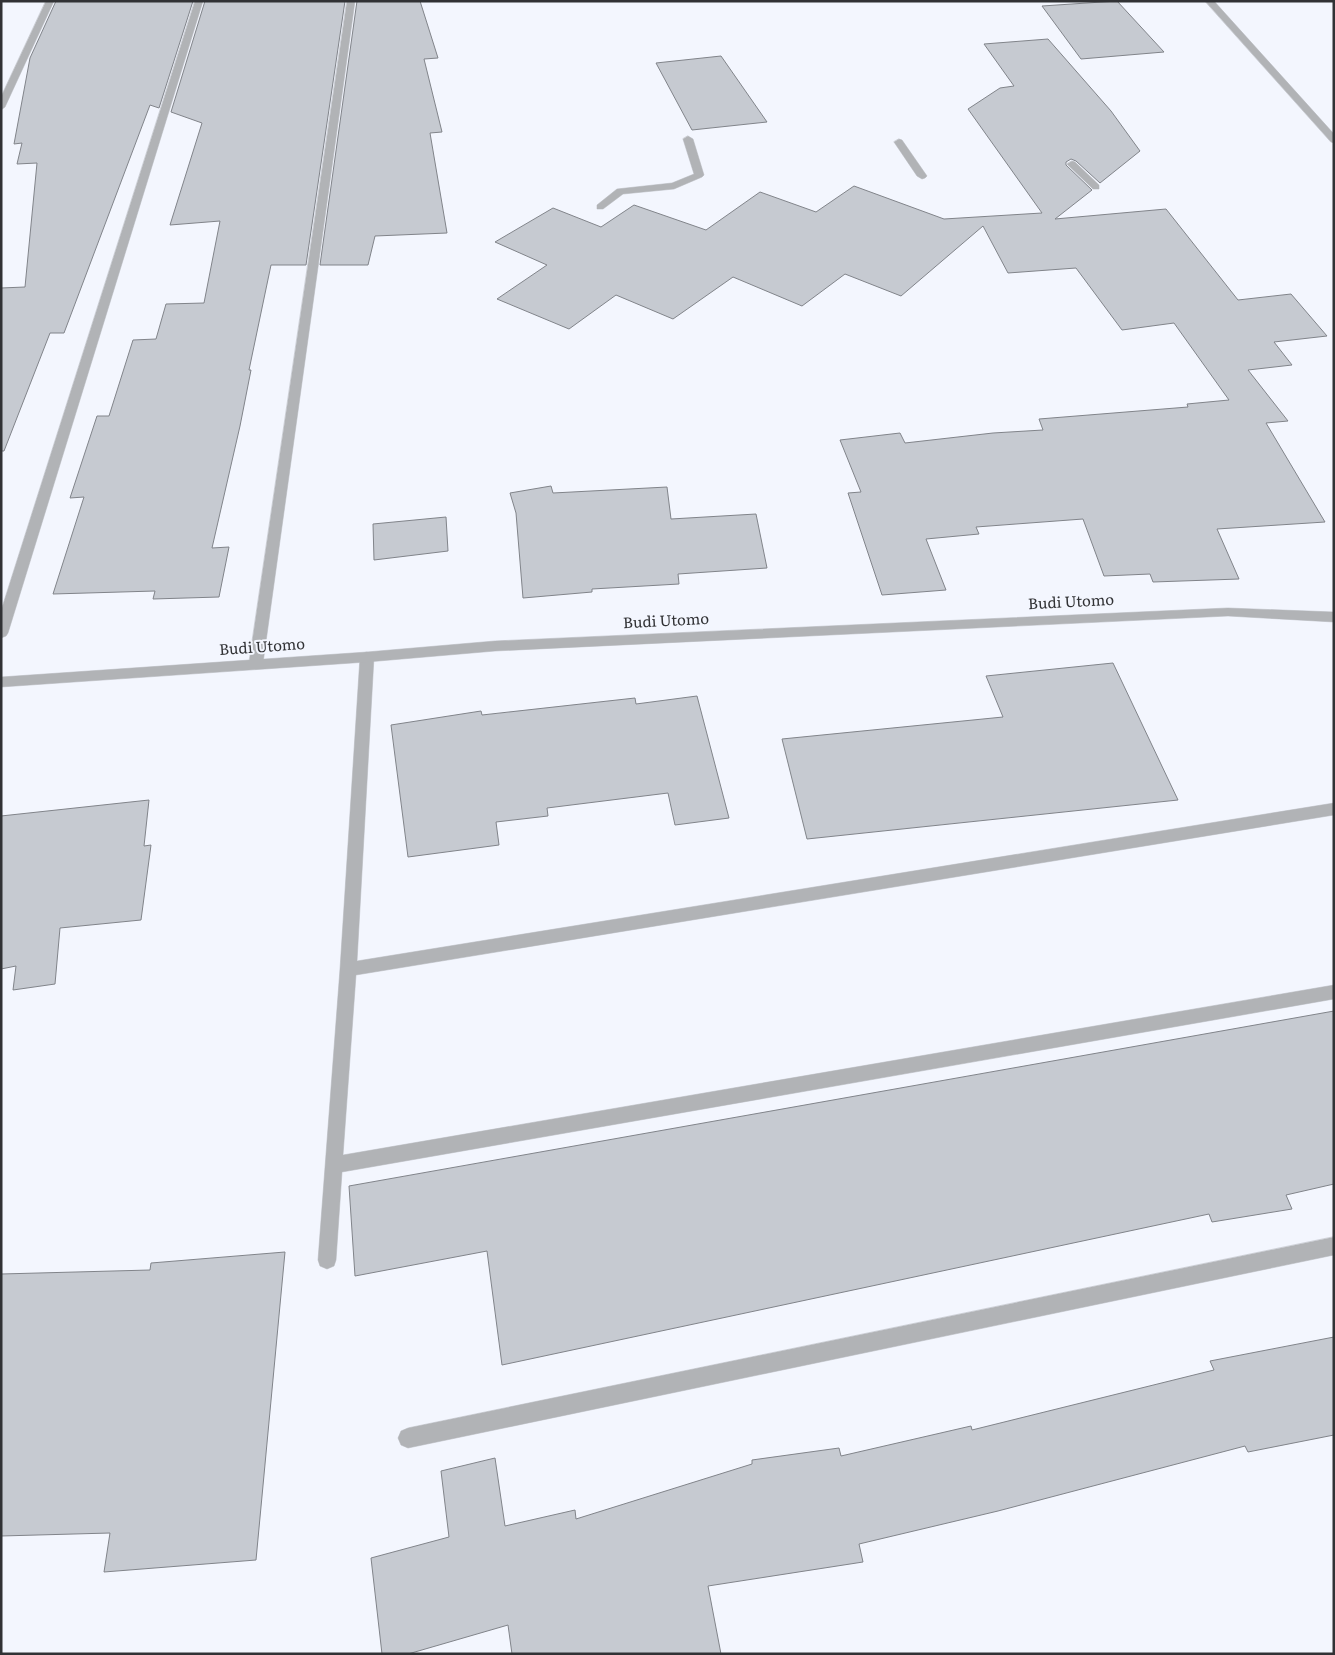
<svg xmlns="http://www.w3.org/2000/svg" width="1335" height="1655" font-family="Literata,serif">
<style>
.building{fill:#c6cad1;stroke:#81848a}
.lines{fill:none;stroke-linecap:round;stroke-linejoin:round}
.service-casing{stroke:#d0d3da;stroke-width:1}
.minor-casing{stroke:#d0d3da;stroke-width:1}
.tertiary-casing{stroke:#d0d3da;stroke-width:1}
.service{fill:#b1b3b6;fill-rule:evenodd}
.minor{fill:#b1b3b6;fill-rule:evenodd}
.tertiary{fill:#b1b3b6;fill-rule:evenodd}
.labels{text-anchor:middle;stroke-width:4;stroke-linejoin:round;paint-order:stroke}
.street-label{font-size:15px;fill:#313235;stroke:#f3f6fe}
</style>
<rect width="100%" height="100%" fill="#f3f6fe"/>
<path class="building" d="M 56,1 L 193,1 L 159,108 L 150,105 L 64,333 L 50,333 L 4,451 L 1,451 L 1,288 L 25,287 L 37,163 L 17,164 L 22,143 L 14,144 L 30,58 Z
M 205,1 L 345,1 L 306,265 L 271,265 L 249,370 L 251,370 L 240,426 L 212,548 L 229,547 L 219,597 L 153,599 L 155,591 L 53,594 L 84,497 L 70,498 L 97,416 L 109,416 L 133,340 L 156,339 L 166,304 L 204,303 L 220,221 L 170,225 L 202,123 L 171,112 Z
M 357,1 L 420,1 L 438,58 L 424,59 L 442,132 L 430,133 L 447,233 L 375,236 L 368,265 L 320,265 Z
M 1117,1 L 1164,52 L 1081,59 L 1042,6 Z
M 1048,39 L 1111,111 L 1140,151 L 1100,183 L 1076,161 L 1071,159 L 1066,162 L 1066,165 L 1092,190 L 1055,219 L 1166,209 L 1238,300 L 1291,294 L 1327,336 L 1274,342 L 1292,365 L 1248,370 L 1288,421 L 1266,423 L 1325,522 L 1217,529 L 1239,579 L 1153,582 L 1150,574 L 1104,576 L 1083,519 L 976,527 L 979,534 L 926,539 L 946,590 L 882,595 L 848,493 L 861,492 L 840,440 L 900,433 L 905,443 L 993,433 L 1043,430 L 1039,419 L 1188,407 L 1187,404 L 1229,400 L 1174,323 L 1122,330 L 1076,268 L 1008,273 L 983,226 L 901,296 L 845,274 L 802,306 L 733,277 L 673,319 L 616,295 L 569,329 L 497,299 L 547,265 L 495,242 L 553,208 L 601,227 L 634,205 L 706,230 L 760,192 L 816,212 L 854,186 L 944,219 L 1042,213 L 968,109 L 1000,88 L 1014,86 L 984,44 Z
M 721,56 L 767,122 L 692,130 L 656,63 Z
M 551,486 L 553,493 L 667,487 L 671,519 L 756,514 L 767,568 L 678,574 L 679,584 L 592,589 L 592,592 L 523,598 L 516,513 L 510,493 Z
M 446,517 L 448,551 L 374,560 L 373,524 Z
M 1113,663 L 1178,800 L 807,839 L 782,739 L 1003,717 L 986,676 Z
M 697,696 L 729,818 L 675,825 L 668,793 L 547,808 L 548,816 L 496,822 L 499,845 L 408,857 L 391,725 L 481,711 L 482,715 L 635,698 L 636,704 Z
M 149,800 L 144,846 L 151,845 L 141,920 L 60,928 L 55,984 L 13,990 L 16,966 L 1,969 L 1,816 Z
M 1334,1011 L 1334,1184 L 1286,1195 L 1292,1209 L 1212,1222 L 1209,1214 L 502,1365 L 487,1251 L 355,1276 L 349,1186 Z
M 285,1252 L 256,1560 L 104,1572 L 110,1533 L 1,1536 L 1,1274 L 150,1270 L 151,1263 Z
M 1334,1337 L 1334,1435 L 1248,1452 L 1245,1446 L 998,1511 L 859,1544 L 863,1562 L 708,1586 L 721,1654 L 512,1654 L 508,1625 L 408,1654 L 382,1654 L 371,1558 L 449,1537 L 441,1471 L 495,1458 L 505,1526 L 575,1510 L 576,1519 L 752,1464 L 752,1460 L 839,1448 L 841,1456 L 971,1426 L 972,1430 L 1214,1370 L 1210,1361 Z"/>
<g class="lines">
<g class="service-casing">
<path id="service" d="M 688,136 L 693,139 L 704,175 L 702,177 L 674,189 L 623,194 L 603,209 L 597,209 L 597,205 L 617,189 L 672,183 L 694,174 L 683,139 Z
M 899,139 L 902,140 L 927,176 L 925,178 L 922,179 L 917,176 L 894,142 Z
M 1072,161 L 1075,162 L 1099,185 L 1099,189 L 1093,189 L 1069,166 L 1067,164 Z"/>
</g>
<g class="minor-casing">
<path id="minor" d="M 46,1 L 54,1 L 5,107 L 1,110 L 1,97 Z
M 195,1 L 203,1 L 8,633 L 6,636 L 1,638 L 1,611 Z
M 347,1 L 355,1 L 263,663 L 261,666 L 251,666 L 249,663 Z
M 1205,1 L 1214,1 L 1334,134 L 1334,143 L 1331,142 Z
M 367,652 L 372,654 L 374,657 L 357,961 L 1334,803 L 1334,815 L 356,975 L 343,1155 L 1334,985 L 1334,999 L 342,1172 L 336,1260 L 334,1266 L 327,1269 L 320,1266 L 318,1260 L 340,969 L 360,657 L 362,654 Z
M 1334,1237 L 1334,1255 L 408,1448 L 401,1445 L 398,1438 L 401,1431 L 408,1428 Z"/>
</g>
<g class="tertiary-casing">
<path id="tertiary" d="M 1228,608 L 1334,612 L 1334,622 L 1228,616 L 495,651 L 367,662 L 1,687 L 1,677 L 367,652 L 495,641 Z"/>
</g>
<use href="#service" class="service"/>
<use href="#minor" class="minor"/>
<use href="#tertiary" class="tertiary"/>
</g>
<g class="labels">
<g class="street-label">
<text transform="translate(1071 602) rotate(-3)" y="5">Budi Utomo</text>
<text transform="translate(666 621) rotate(-3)" y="5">Budi Utomo</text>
<text transform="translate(262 647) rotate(-4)" y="5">Budi Utomo</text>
</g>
</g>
<rect width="1335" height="1655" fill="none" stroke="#313235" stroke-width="5"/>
</svg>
